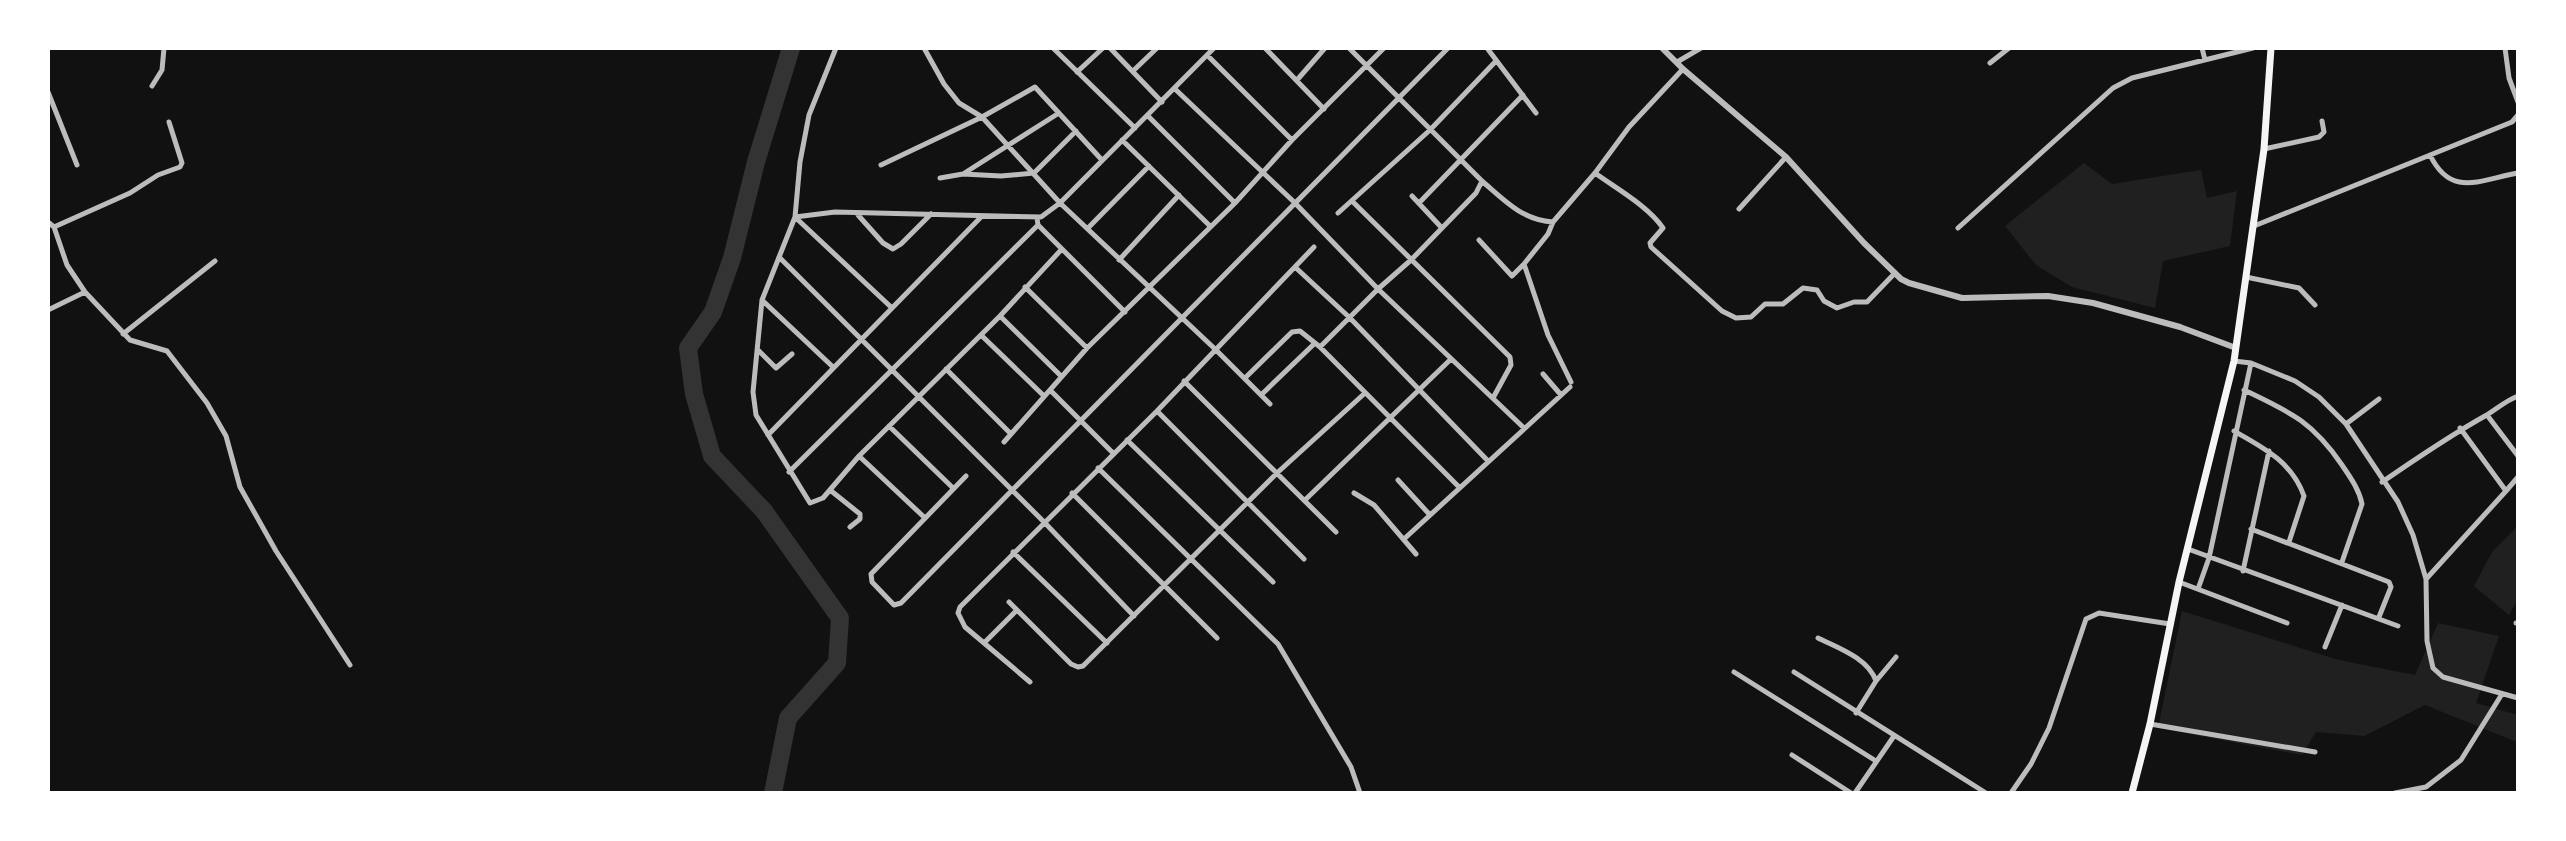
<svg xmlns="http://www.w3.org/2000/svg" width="2566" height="841" font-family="Montserrat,sans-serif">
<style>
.green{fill:#202020}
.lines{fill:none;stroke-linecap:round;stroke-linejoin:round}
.river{stroke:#333;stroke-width:18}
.minor{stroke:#bcbcbc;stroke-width:5}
.tertiary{stroke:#bcbcbc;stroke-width:6}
.primary{stroke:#f5f5f5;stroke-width:7}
</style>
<rect width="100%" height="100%" fill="#111"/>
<path class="green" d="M 2084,163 L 2112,184 L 2201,170 L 2207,198 L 2237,191 L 2230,246 L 2163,261 L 2155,308 L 2072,287 L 2036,265 L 2005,226 Z
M 2518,526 L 2518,599 L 2509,615 L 2474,586 L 2492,552 Z
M 2182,611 L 2339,660 L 2415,675 L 2438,623 L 2499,636 L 2476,703 L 2518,715 L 2517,742 L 2425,705 L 2364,736 L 2316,732 L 2302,755 L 2158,728 Z"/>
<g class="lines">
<path class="river" d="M 773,793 L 788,718 L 837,663 L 840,618 L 764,511 L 712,456 L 694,394 L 688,348 L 713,312 L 732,258 L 756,162 L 791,48"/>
<path class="minor" d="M 836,48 L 809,115 L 800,162 L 795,217 L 762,300 L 753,392 L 756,415 L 810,503 L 823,498 L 859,456 L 1000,316 L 1061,250
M 924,48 L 944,84 L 959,103 L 982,117 L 1060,203 L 1215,349 L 1270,404
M 1053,48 L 1135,128
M 1110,48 L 1162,102
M 1265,48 L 1324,109
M 1487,48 L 1536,113
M 2202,48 L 2205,60
M 2505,48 L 2509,78 L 2518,102
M 1207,55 L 1292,140
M 1677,62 L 1701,48
M 1990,63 L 2009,48
M 1133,71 L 1157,48
M 1077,72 L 1103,48
M 1297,80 L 1325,48
M 152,86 L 162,70 L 164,48
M 1175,89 L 1294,202 L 1378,289 L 1524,428
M 48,92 L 77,165
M 1148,116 L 1235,203
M 1122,140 L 1210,226
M 2264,149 L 2319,137 L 2324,132 L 2322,121
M 2430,155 C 2451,198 2479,180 2518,173
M 881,165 L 982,117 L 1035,87 L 1101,159
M 1595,173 C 1617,189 1648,206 1663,228 L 1650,243 L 1651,247 L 1722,311 L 1736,318 L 1751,317 L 1765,304 L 1783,304 L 1803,288 L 1817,290 L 1824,301 L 1837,308 L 1854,302 L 1867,302 L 1895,273
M 963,174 L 1001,176 L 1034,173 L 1076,131
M 940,178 L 963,174 L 1059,113
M 1482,181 C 1504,200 1522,220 1553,222 L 1595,173 L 1629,127 L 1683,69
M 1412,196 L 1441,227
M 1352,201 L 1510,357 L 1511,365 L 1493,398
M 1419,203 L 1523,95
M 1739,209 L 1786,157
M 1338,213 L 1430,130 L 1496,61
M 858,215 L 883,243 L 893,249 L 901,244 L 931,214
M 795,217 L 835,212 L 1041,217 L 1060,203 L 1214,48
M 796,218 L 892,308
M 48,222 L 54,227 L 67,265 L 85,292 L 130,340 L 167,351 L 207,403 L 226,436 L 240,487 L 276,551 L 350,665
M 1553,222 L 1548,234 L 1524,264 L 1548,335 L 1571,382
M 1038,225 L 1125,312
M 2254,226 L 2512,122 L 2518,115
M 54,227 L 130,193 L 158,175 L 180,167 L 182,163 L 169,122
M 1088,228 L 1149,166
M 1958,228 L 2113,88 L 2132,78 L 2253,48
M 1479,240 L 1512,276 L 1523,265
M 779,257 L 1044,522 L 1134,616
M 1119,260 L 1179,195
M 1295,267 L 1350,318 L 1488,461
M 2246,277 L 2299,288 L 2315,305
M 1025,287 L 1087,348
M 763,301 L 833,367
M 48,310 L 85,292
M 1000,316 L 1061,376
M 123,334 L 215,261
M 981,335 L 1044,396
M 1320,347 L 1378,289 L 1411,260 L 1476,193 L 1482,181 L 1349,48
M 758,350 L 776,368 L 792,354
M 2234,361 L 2251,363 L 2295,381 L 2319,397 L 2346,424 L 2398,502 L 2413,535 L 2426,579 L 2427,641 L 2433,668 L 2443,677 L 2518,698
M 946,369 L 1011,434
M 1543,374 L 1561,395
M 1245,378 L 1292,332 L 1300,331 L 1320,347 L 1459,487
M 1184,381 L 1336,532
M 1050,390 L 1113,453
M 2244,390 C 2290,412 2312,421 2342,465 C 2350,477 2359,489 2362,504 L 2342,562
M 1261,395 L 1314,344
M 1157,411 L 1304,559
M 2487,415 L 2518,456
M 2346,424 L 2379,399
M 889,426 L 953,488
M 2460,428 L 2506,491 L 2518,477
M 2234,431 C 2264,448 2292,462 2304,496 L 2289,542
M 768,435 L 982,216
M 1127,440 L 1273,582
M 1004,442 L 1087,348 L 1235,203 L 1292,140 L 1384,48
M 859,456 L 925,518
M 1098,468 L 1278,644 L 1351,767 L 1360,793
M 789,472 L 1038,225 L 1037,218
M 966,476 L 871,574 L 872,582 L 894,605 L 901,603 L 1448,48
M 1398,480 L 1430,515
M 2382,482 C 2416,459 2449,436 2485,416 C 2497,409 2505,401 2518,396
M 830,490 L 860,514 L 860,519 L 850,527
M 1072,493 L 1217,638
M 1354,493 L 1374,505 L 1416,554
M 1305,500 L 1451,359
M 2251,529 L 2389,582 L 2391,587 L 2379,617
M 1404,539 L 1570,387
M 2188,549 L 2398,626
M 1013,552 L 1107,643
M 2243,571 L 2269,451
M 2427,578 L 2506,491
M 2179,582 L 2287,623
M 2198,589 L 2209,558 L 2251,363
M 1009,602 L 1071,664 L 1078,667 L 1083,666 L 1277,473 L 1365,393
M 2516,623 L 2518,623
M 1818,638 C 1838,648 1868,658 1876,681
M 984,643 L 1017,610
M 2325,647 L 2342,605
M 1734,672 L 1876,761
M 1794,672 L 1986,793
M 1030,682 L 965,627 L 958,613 L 960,607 L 1157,411 L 1314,247
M 1856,713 L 1876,681 L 1896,657
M 2150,724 L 2315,752
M 1792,755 L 1851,793
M 1855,793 L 1894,736
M 2011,793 L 2031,764 L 2049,728 L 2086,619 L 2099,613 L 2170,624
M 2395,793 L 2426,787 L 2461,760 L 2502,694"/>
<path class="tertiary" d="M 1662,48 L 1683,69 L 1786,157 L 1864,243 L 1901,279 L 1909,283 L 1962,298 L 2048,296 L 2093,303 L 2180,327 L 2236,348"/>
<path class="primary" d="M 2132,793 L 2150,724 L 2179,582 L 2234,361 L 2264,149 L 2271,48"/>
</g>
<rect width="2566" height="841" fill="none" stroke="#ffffff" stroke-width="100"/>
</svg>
